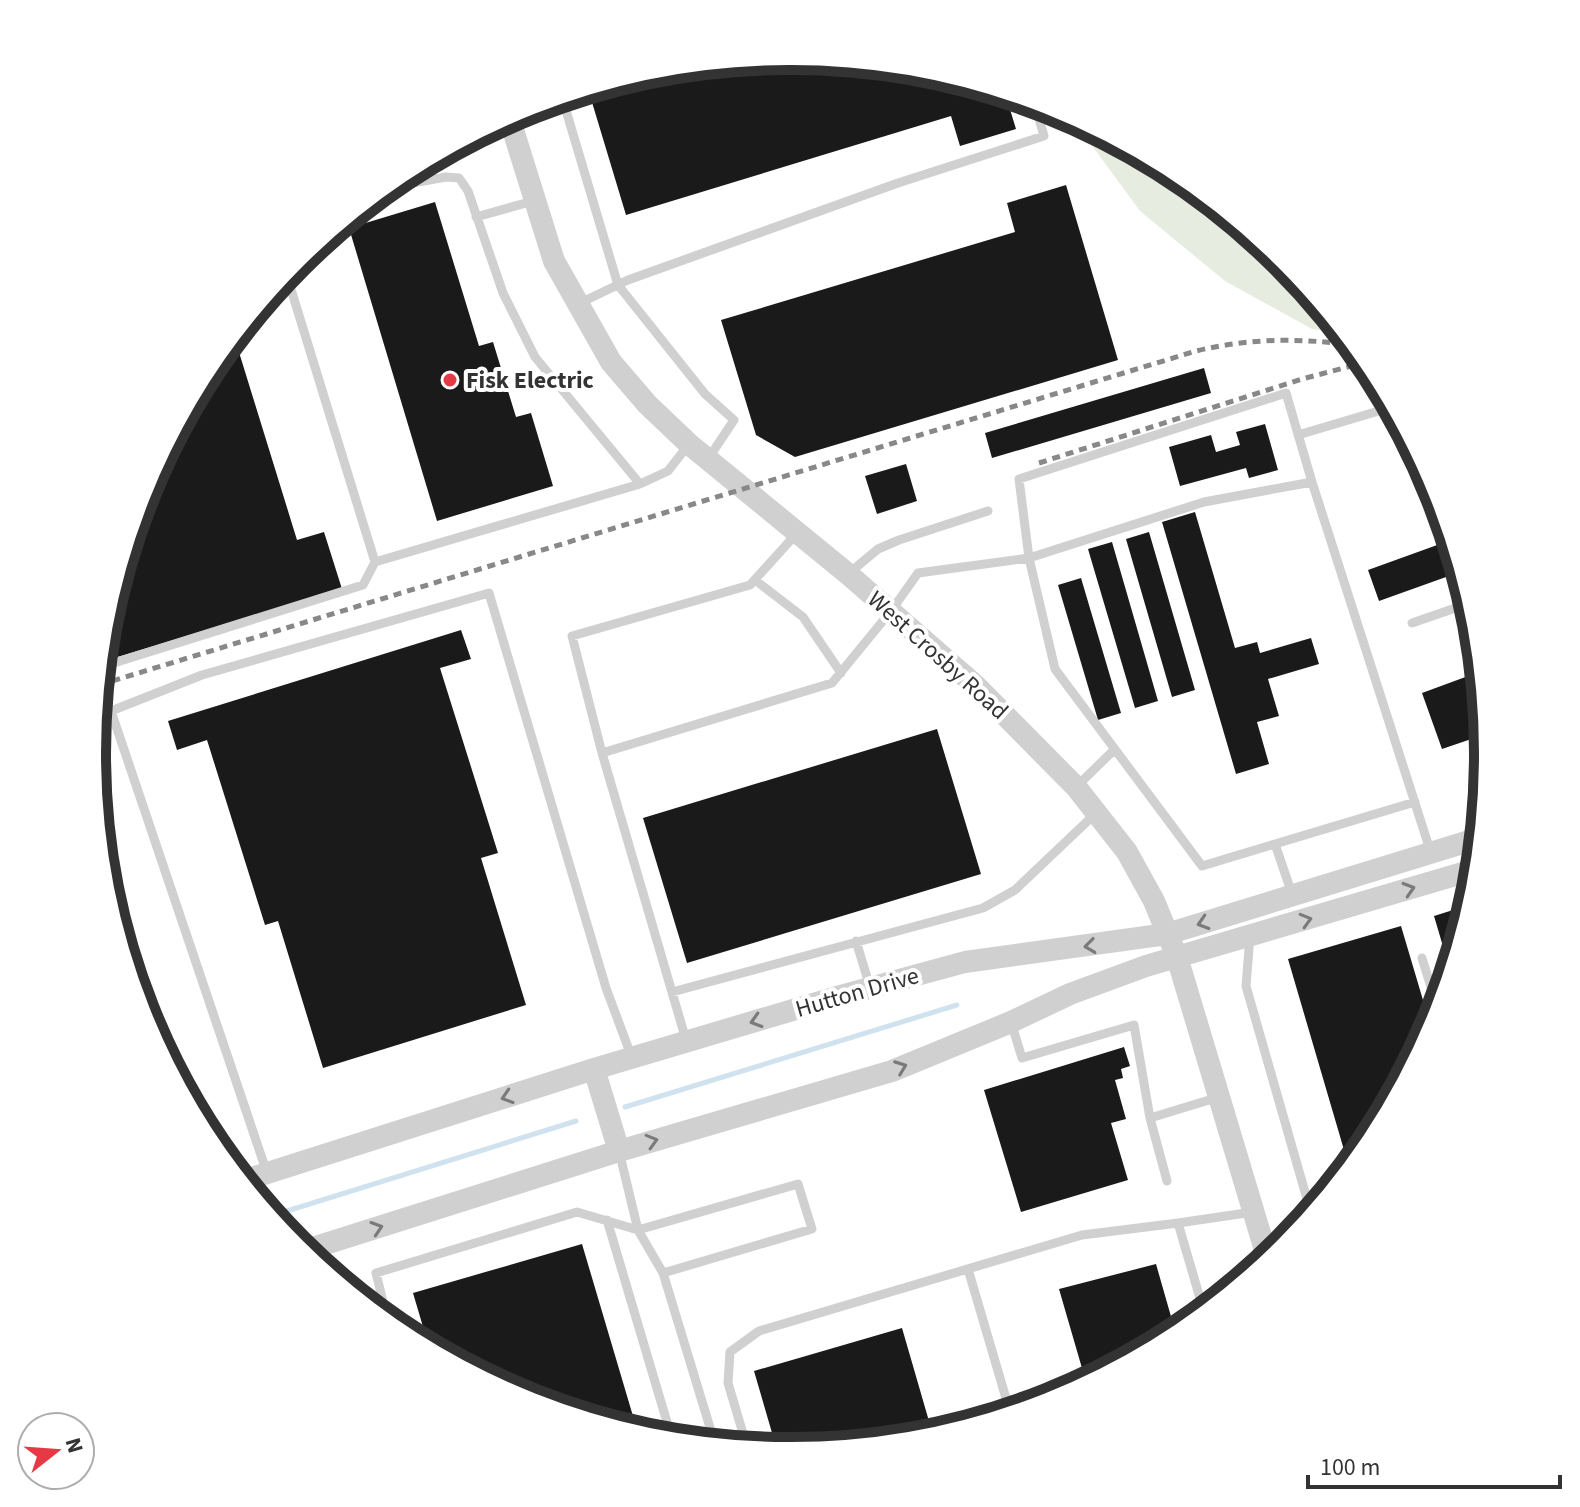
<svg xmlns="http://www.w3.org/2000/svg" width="1580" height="1507" font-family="'Source Sans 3',sans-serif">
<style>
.green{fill:#e6ecdf}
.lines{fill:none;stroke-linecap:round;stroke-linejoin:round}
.stream{stroke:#cfe2ee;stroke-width:5}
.building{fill:#1a1a1a}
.service{stroke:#d0d0d0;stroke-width:9}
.tertiary{stroke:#d0d0d0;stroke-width:22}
.rail{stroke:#888;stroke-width:5;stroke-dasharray:8 6;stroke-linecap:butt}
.oneway{stroke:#7a7a7a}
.poi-dot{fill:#e63946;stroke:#fff;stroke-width:3}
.labels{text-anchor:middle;stroke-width:8;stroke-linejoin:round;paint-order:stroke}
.poi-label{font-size:24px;font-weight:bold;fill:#333;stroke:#fff;text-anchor:start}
.street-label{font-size:24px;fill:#333;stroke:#fff}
.rim{fill:none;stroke:#333;stroke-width:10}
</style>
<rect width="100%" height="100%" fill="#fff"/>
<path class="green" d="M 1071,117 L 1178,174 L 1284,261 L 1343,333 L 1312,329 L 1225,281 L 1140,211 Z"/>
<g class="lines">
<path class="stream" d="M 625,1107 L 957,1005
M 271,1216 L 576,1121"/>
</g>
<path class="building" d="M 790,56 L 927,69 L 1005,93 L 1016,129 L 960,146 L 951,116 L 626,215 L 588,89 L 654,69 Z
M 1066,185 L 1118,360 L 795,457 L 756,435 L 721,320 L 1015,232 L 1007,203 Z
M 435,202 L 479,346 L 493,342 L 516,417 L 531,413 L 553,486 L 437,521 L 349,228 Z
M 234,336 L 297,540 L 324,532 L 342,589 L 101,662 L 106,617 L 146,486 L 210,366 Z
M 1204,368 L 1211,393 L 992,458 L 985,433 Z
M 1265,424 L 1278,470 L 1249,478 L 1246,468 L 1180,486 L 1169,447 L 1211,435 L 1216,452 L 1240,445 L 1236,432 Z
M 906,464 L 917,501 L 877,514 L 865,476 Z
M 1195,512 L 1235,648 L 1257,642 L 1260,653 L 1311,638 L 1319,664 L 1268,679 L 1279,716 L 1257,722 L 1269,764 L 1236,774 L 1162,522 Z
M 1149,532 L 1195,690 L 1172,697 L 1126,539 Z
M 1451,540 L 1460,572 L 1379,601 L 1368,570 Z
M 1112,542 L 1158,701 L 1135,708 L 1088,549 Z
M 1081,578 L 1121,713 L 1098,720 L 1058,585 Z
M 461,630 L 471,659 L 440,668 L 498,853 L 481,858 L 526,1005 L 323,1068 L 278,921 L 265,925 L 207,740 L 177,750 L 168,721 Z
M 1479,672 L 1486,734 L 1442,749 L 1422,693 Z
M 937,729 L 981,874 L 687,963 L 643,818 Z
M 1469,905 L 1450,970 L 1434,916 Z
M 1401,926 L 1431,1027 L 1370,1141 L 1349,1167 L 1288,959 Z
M 1124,1047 L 1130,1066 L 1121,1069 L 1123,1078 L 1115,1080 L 1126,1119 L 1111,1123 L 1128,1180 L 1021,1212 L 984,1090 Z
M 582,1244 L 638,1433 L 523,1398 L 429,1347 L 413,1293 Z
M 1156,1264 L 1176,1334 L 1086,1382 L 1059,1289 Z
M 902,1328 L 933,1435 L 790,1451 L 777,1450 L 754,1371 Z"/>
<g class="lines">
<path class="service" d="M 562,97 L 618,285 L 705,394 L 734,420 L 708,459
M 385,188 L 446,177 L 459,178 L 468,191 L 503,293 L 535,357 L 640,484
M 476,217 L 533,201
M 286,273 L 375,562 L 640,484 L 668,471 L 689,444
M 580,303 L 628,280 L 898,183 L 1044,136 L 1034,102
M 1298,435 L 1392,407
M 1398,437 L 1407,435
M 848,574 L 878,549 L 899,540 L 988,511
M 755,580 L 803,617 L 841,673
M 1412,623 L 1470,603
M 101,667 L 363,585 L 375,562
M 111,711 L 202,675 L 489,593 L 606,988 L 632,1058
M 96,716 L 111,711 L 267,1173
M 602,753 L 572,636 L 750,585 L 798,532
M 1076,787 L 1114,750
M 1275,844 L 1415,802
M 1292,894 L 1275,844 L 1202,866 L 1055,669 L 1029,558 L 1204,502 L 1312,482 L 1431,853
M 1250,936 L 1246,986 L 1311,1213
M 856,941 L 870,987
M 1422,958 L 1438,1010
M 672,992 L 983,908 L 1015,890 L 1095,814
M 1011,1022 L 1022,1058 L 1134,1025 L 1150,1118 L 1219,1097
M 686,1040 L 602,753 L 832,683 L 891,611 L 918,573 L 1029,558 L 1019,479 L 1286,393 L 1312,482
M 1150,1118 L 1167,1181
M 619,1151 L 638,1230 L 663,1273 L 715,1444
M 607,1220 L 672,1439
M 1178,1223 L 1253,1212
M 968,1269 L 1010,1412
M 388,1322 L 376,1273 L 577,1212 L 638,1230 L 798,1184 L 812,1229 L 663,1273
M 747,1447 L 728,1383 L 730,1352 L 759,1331 L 1082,1235 L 1178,1223 L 1204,1312"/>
<path class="tertiary" d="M 509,117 L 554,261 L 611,362 L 647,404 L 689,444 L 848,574 L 975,685 L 1076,787 L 1127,852 L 1154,901 L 1177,957 L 1268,1260
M 594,1069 L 619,1151
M 242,1181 L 594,1069 L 840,996 L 965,962 L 1167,934 L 1479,838
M 303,1251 L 619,1151 L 892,1071 L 1011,1022 L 1070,994 L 1146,966 L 1476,869"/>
<path class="rail" d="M 1039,463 L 1302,379 L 1367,362
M 99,685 L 1196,351 C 1250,338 1298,338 1353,345"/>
</g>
<defs><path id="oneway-chevron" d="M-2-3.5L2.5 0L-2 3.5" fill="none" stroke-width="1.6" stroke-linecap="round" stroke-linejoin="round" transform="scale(2)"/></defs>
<g class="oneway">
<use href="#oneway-chevron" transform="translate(1409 889) rotate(-17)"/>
<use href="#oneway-chevron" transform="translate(1306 920) rotate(-16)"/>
<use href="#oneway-chevron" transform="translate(1203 923) rotate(163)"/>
<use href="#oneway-chevron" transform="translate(1090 946) rotate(173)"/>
<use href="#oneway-chevron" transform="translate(756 1021) rotate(163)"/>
<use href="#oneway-chevron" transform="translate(901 1067) rotate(-21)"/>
<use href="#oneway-chevron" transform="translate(507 1097) rotate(162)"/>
<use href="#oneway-chevron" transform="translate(652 1141) rotate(-16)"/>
<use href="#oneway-chevron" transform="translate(377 1228) rotate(-18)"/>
</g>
<circle class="poi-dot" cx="450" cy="380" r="8"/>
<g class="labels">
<g class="poi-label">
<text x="466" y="388">Fisk Electric</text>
</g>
<g class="street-label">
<text transform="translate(938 655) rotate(42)" y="8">West Crosby Road</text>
<text transform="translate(857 992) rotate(-16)" y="8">Hutton Drive</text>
</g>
</g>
<path d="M0 0H1580V1507H0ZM789 70H791A683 683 0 0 1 1474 753V754A683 683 0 0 1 791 1437H789A683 683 0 0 1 106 754V753A683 683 0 0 1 789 70Z" fill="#fff" fill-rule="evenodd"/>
<path class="rim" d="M789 70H791A683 683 0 0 1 1474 753V754A683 683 0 0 1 791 1437H789A683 683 0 0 1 106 754V753A683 683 0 0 1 789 70Z"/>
<g transform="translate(56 1451) rotate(73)"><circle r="38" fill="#ffffff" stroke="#adadad" stroke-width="2"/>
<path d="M0-6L14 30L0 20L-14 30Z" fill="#e63946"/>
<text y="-12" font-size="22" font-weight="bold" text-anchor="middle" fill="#333333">N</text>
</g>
<path d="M1308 1475v12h252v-12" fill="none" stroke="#333333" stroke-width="4"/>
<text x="1320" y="1475" font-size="24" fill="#333333" stroke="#ffffff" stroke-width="6" paint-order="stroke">100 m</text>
</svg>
